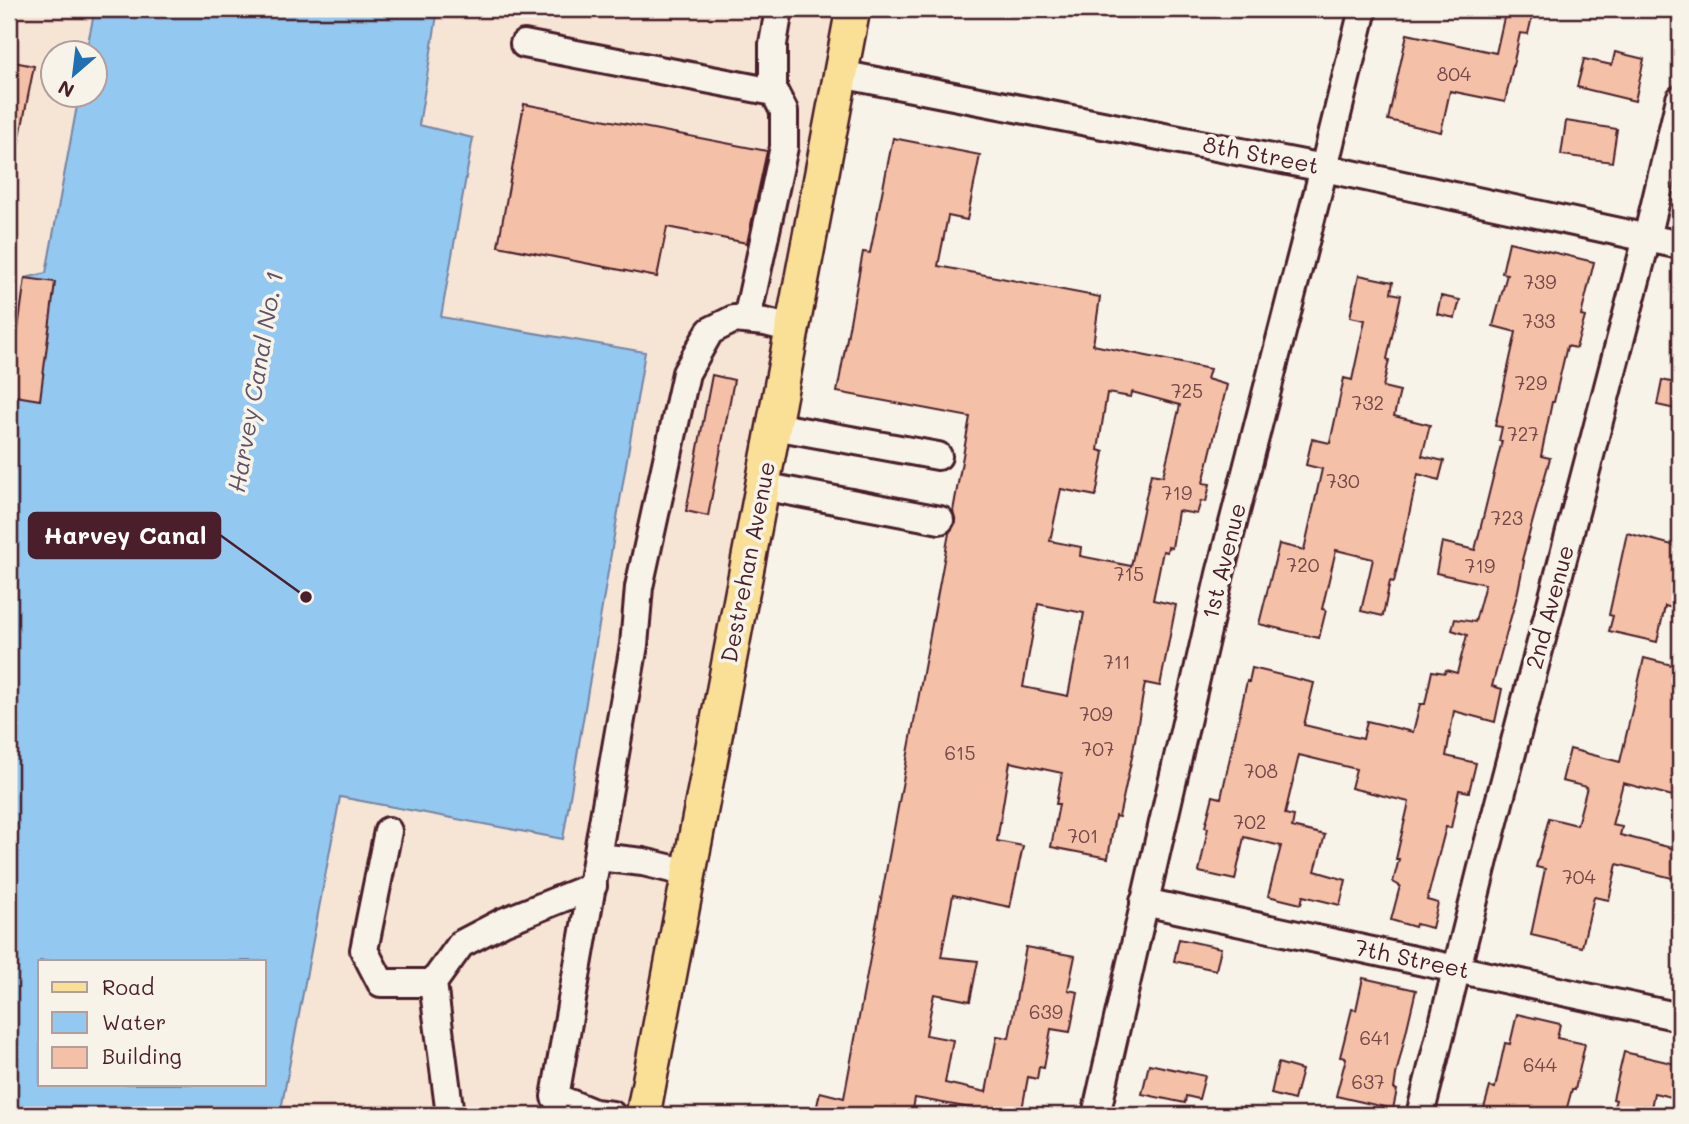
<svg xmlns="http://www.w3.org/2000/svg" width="1689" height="1124" font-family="Mali,sans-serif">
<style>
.built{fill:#f6e4d4}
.water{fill:#93c8f1;stroke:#7684a2;stroke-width:2;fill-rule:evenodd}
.building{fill:#f4c0a7;stroke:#4a1f2b;stroke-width:2;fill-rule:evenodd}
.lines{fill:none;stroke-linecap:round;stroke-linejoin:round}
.minor-casing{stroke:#4a1f2b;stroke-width:32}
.major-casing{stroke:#4a1f2b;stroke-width:38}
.minor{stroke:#f7f3e8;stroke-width:26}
.major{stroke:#f9e096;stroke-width:33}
.labels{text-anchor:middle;stroke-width:7;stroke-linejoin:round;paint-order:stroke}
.number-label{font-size:19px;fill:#74474a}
.street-label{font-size:23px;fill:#4a1f2b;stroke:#f7f3e8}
.water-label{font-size:24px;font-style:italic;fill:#605266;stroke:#f7f3e8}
.leader{fill:none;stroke:#4a1f2b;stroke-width:2.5}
.callout-dot{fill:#4a1f2b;stroke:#f7f3e8;stroke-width:2.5}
.callout{fill:#4a1f2b;stroke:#4a1f2b;stroke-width:2.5}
.callout-label{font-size:24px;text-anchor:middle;font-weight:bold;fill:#fff}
</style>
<rect width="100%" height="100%" fill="#f7f3e8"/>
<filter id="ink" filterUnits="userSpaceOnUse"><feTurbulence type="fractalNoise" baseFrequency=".0143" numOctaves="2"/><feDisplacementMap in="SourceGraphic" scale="14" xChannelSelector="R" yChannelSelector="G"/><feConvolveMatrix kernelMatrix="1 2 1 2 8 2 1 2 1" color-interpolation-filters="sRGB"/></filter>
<g filter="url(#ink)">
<path class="built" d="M 9,9 L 95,9 L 86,52 L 52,52 L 52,94 L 79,95 L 46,273 L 9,396 Z
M 438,9 L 836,9 L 624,1115 L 280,1115 L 340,797 L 563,838 L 645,353 L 441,317 L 473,138 L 419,125 Z"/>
<path class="water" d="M 95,9 L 438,9 L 419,125 L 473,138 L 441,317 L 645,352 L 563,839 L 340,797 L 280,1115 L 9,1115 L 9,396 L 25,278 L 46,273 L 79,95 L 94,94 L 94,52 L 86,52 ZM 40,961 L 264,961 L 264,1084 L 40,1084 Z"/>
<path class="building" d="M 1506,9 L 1534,9 L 1528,34 L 1520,33 L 1505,102 L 1450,91 L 1441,132 L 1388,120 L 1407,34 L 1496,53 Z
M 1615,52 L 1644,59 L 1635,101 L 1577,87 L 1584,59 L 1612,65 Z
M 9,61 L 34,66 L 18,147 L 9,146 Z
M 524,104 L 767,151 L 747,243 L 667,227 L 657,277 L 498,246 Z
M 1566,121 L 1617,129 L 1612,162 L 1561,155 Z
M 893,138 L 980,155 L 967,220 L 948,216 L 938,266 L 1100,297 L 1093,345 L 1210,369 L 1207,379 L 1227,385 L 1203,483 L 1210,484 L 1206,502 L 1201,501 L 1197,514 L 1178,511 L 1172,548 L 1168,547 L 1167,552 L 1163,551 L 1153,600 L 1176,605 L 1160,686 L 1145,683 L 1132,757 L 1119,817 L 1115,816 L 1108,858 L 1051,847 L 1059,804 L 1056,804 L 1062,773 L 1010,762 L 997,841 L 1023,846 L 1010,907 L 953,895 L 941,957 L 978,961 L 970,1001 L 934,994 L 926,1035 L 953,1040 L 945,1083 L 986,1092 L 997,1036 L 1009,1038 L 1026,947 L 1075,956 L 1068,990 L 1078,992 L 1070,1032 L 1051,1029 L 1044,1068 L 1039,1067 L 1037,1079 L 1028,1077 L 1021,1115 L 969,1115 L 971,1108 L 915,1098 L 912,1115 L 815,1115 L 820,1092 L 844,1098 L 949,533 L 956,522 L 953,511 L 970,417 L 837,392 L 863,252 L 870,253 ZM 1132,392 L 1180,405 L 1163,476 L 1151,474 L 1131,566 L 1080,556 L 1081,547 L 1050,541 L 1061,489 L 1096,496 L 1104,452 L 1098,450 L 1107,393 L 1131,397 ZM 1038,604 L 1084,613 L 1068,696 L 1023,687 Z
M 1509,242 L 1594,262 L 1581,316 L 1585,317 L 1576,348 L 1567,346 L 1554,402 L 1552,402 L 1541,456 L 1550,458 L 1522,560 L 1524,561 L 1518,591 L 1492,686 L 1502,689 L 1495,722 L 1454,711 L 1446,756 L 1476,763 L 1469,792 L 1459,790 L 1451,828 L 1446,827 L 1427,900 L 1438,903 L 1432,928 L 1416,924 L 1415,927 L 1391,920 L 1400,886 L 1393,882 L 1399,859 L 1396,859 L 1409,802 L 1351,788 L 1356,769 L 1299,755 L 1285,814 L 1294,816 L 1292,827 L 1325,835 L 1315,871 L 1346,880 L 1340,905 L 1303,896 L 1301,904 L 1268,896 L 1281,846 L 1244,837 L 1235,880 L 1199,872 L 1208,828 L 1205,827 L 1213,796 L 1221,798 L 1247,681 L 1249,682 L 1252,668 L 1314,683 L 1304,725 L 1363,739 L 1367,721 L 1413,732 L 1420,704 L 1425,704 L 1432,671 L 1445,673 L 1446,670 L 1457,673 L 1467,635 L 1452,630 L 1455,619 L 1475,622 L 1485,584 L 1436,573 L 1442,542 L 1475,550 L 1502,441 L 1499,441 L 1502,427 L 1495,426 L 1516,332 L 1493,326 L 1507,274 L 1502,273 Z
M 1359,275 L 1393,282 L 1391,293 L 1401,295 L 1387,359 L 1389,360 L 1383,387 L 1400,391 L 1394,416 L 1430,425 L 1422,456 L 1444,461 L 1439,480 L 1418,474 L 1394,582 L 1390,581 L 1383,616 L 1361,611 L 1373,559 L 1336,550 L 1322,609 L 1326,610 L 1319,638 L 1259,624 L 1279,544 L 1304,550 L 1322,469 L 1306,465 L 1312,439 L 1330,443 L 1344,378 L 1352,380 L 1365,320 L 1350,317 Z
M 25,278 L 55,282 L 40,400 L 9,395 Z
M 1441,296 L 1460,300 L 1455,318 L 1437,314 Z
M 712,375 L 734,380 L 708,516 L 686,511 Z
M 1662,380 L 1680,384 L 1680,410 L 1657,405 Z
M 1627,533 L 1680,547 L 1680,610 L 1665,606 L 1657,642 L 1609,631 L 1613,616 L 1609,615 Z
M 1644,658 L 1680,667 L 1680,798 L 1623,783 L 1612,825 L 1622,827 L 1620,835 L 1680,850 L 1680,880 L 1617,864 L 1609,900 L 1594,897 L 1582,947 L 1531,935 L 1545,869 L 1536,867 L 1549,818 L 1577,825 L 1587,787 L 1562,781 L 1570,749 L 1620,762 Z
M 1179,939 L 1221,948 L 1216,970 L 1174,961 Z
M 1363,978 L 1416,990 L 1396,1075 L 1394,1089 L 1397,1090 L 1393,1109 L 1336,1096 L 1346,1058 L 1340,1057 L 1352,1009 L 1356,1010 Z
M 1517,1014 L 1560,1024 L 1557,1038 L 1585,1044 L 1575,1090 L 1572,1089 L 1565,1115 L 1482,1115 L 1490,1087 L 1495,1088 L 1505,1043 L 1510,1044 Z
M 1624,1052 L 1680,1065 L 1680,1099 L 1654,1093 L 1651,1108 L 1643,1106 L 1640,1115 L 1611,1115 L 1616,1100 L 1613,1099 Z
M 1278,1063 L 1302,1070 L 1294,1100 L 1271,1094 Z
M 1149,1064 L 1205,1076 L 1199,1099 L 1186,1096 L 1185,1103 L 1142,1094 Z"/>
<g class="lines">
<g class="minor-casing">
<path id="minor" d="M 524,44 L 774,92
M 840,74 L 1324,168 L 1680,245
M 747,319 L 784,147 L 784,111 L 773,90 L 773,44 L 779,9
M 774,426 L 938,456
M 762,486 L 940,520
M 388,831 L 364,950 L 381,983 L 433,983
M 598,857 L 643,862 L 689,873
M 1144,902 L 1680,1017
M 450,1115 L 433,983 L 461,944 L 503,922 L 593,886
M 612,1115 L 594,1113 L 555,1097 L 634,645 L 639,587 L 686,373 L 710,331 L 734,319 L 765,322 L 792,329
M 1096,1115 L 1220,574 L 1324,168 L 1363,9
M 1420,1115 L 1486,852 L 1647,238 L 1680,99"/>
</g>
<g class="major-casing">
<path id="major" d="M 643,1115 L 853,9"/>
</g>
<use href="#minor" class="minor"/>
<use href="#major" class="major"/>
</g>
</g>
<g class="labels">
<g class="number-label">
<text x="1454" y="81">804</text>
<text x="1540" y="289">739</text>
<text x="1539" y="328">733</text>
<text x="1531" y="390">729</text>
<text x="1187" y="398">725</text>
<text x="1368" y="410">732</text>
<text x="1523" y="441">727</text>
<text x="1343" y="488">730</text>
<text x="1177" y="500">719</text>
<text x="1507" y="525">723</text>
<text x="1303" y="572">720</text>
<text x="1480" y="573">719</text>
<text x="1129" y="581">715</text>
<text x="1117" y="669">711</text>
<text x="1096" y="721">709</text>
<text x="1098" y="756">707</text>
<text x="960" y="760">615</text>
<text x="1261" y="778">708</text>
<text x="1250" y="829">702</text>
<text x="1083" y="843">701</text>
<text x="1579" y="884">704</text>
<text x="1046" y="1019">639</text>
<text x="1375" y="1045">641</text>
<text x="1540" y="1072">644</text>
<text x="1368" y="1089">637</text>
</g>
<g class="street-label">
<text transform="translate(1261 155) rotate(11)" y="8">8th Street</text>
<text transform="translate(1224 561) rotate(-76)" y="8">1st Avenue</text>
<text transform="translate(748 562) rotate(-79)" y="8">Destrehan Avenue</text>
<text transform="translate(1550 607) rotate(-75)" y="8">2nd Avenue</text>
<text transform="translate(1412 959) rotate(12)" y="8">7th Street</text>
</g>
<g class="water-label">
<text transform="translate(256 382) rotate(-80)" y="8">Harvey Canal No. 1</text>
</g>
</g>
<path class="leader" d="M306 597L220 535"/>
<circle class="callout-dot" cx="306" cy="597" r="7"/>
<rect class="callout" x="29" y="513" width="191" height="45" rx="7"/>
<g class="callout-label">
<text x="125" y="544">Harvey Canal</text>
</g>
<rect width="1689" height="1124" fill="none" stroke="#f7f3e8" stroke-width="35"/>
<rect x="18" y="18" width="1654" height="1089" fill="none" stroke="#4a1f2b" stroke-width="2.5" filter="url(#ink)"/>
<rect x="38" y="960" width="228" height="126" fill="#f7f3e8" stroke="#b29e9c" stroke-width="2"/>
<rect x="52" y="982" width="35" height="10" fill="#f9e096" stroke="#b29e9c" stroke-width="2"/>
<text x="102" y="995" font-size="21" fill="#4a1f2b">Road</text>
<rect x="52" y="1012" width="35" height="21" fill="#93c8f1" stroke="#b29e9c" stroke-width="2"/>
<text x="102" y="1030" font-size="21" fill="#4a1f2b">Water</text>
<rect x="52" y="1047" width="35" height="21" fill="#f4c0a7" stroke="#b29e9c" stroke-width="2"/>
<text x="102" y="1064" font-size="21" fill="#4a1f2b">Building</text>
<g transform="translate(74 74) rotate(208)"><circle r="33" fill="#f7f3e8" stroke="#b29e9c" stroke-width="2"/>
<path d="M0-5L12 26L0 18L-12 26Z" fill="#1f6fb2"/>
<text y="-10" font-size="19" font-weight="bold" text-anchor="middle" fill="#4a1f2b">N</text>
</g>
</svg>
